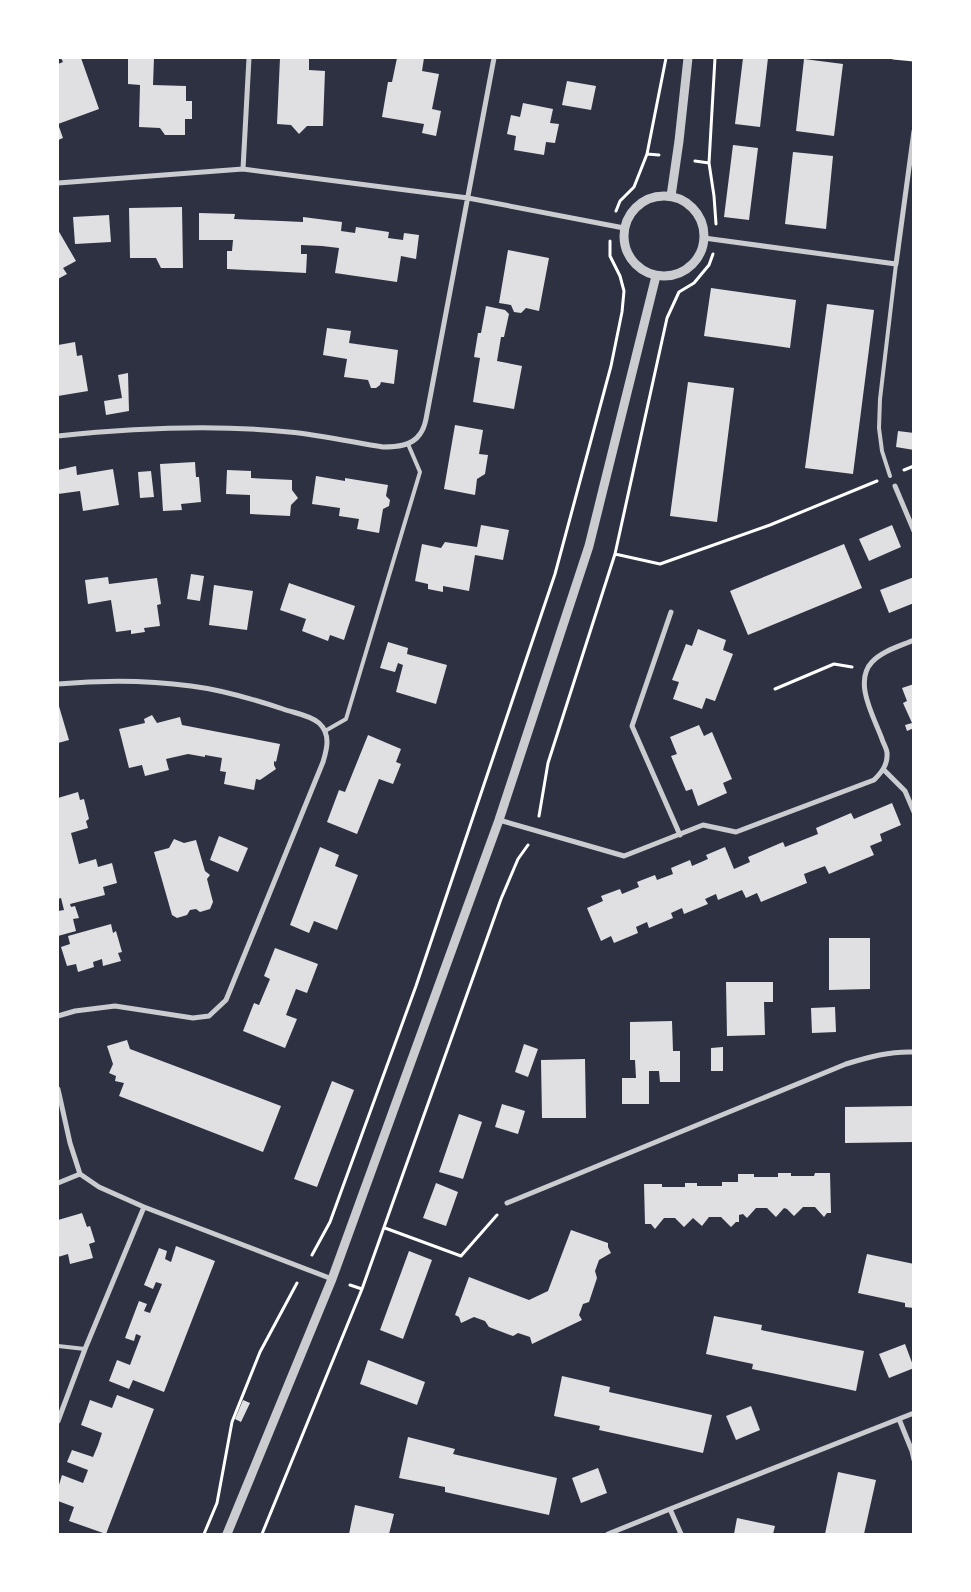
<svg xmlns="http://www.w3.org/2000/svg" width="971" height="1592" font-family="'IBM Plex Serif',serif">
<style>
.building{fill:#e0e0e3}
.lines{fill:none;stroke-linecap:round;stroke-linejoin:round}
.path{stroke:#fff;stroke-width:3}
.service{stroke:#caccd0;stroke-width:4}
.minor{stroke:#caccd0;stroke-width:5}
.tertiary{stroke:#caccd0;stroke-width:9}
</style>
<rect width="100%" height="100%" fill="#2d3142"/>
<path class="building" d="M61 58H81L99 109 58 124 63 138 58 140V64L63 62Z
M128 58H154L153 85 186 86V101H192V119H185V135H165L160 128 139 127 140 85 128 84Z
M280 58H309V70L325 71 323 126H307L299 134 291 125 277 124Z
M397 58H424L422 71 439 74 432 109 441 111 436 136 422 133 424 124 382 117 388 82H392Z
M743 58H768L760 127 735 124Z
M804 59 843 64 834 136 796 131Z
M567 81 596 86 591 110 562 105Z
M523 103 553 109 550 123 559 124 555 143 546 142 544 155 514 150 516 136 507 134 511 115 520 117Z
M733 145 758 148 749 220 724 217Z
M793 152 833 156 826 229 785 224Z
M182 207 183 268H161L156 258H130L129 208Z
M199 213 235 214 234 219 303 222V217L342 222 341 231 355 233 356 227 389 232 388 238 403 240 404 233 419 235 416 259 401 256 397 282 335 273 339 248 322 246 301 245V254H307L306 273 227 269V251H232L233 240H199Z
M109 215 111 242 75 244 73 217Z
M58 230 76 261 63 268 67 274 58 279Z
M508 250 549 258 539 311 526 308 521 313 514 312 511 305 499 303Z
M711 288 796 300 790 348 704 336Z
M827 304 874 310 853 474 805 468Z
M486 306 505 310 509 314 504 337H501L497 361 522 366 514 409 473 402 480 358 474 357 478 333H481Z
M327 328 351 331 349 343 398 350 394 384 381 382 380 385 376 388H371L368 380 344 377 347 359 323 355Z
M75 342 77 356 82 355 88 391 58 396V345Z
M128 373 129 411 106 415 104 401 122 398 118 375Z
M688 382 734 388 717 522 670 516Z
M455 425 483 430 479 454 488 455 485 474 477 479 475 495 444 489Z
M898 431 914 433V450L896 447Z
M195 462 196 477H199L201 502 181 504 182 510 163 511 160 464Z
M76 466 77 475 113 469 119 505 83 511 80 491 58 494V470Z
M227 470 251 471V478L292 480V490L298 498 291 505 290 516 250 514V495L226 494Z
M151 471 154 497 140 498 138 472Z
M316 476 345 481V478L388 485 386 496 390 500 389 506 383 509 379 533 357 529 359 519 339 516 340 508 312 504Z
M481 525 509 530 503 560 475 555 469 591 443 586V592L428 589V584L415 581 422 544 441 548 445 542 477 547Z
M892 525 901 547 869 561 859 539Z
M844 544 862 588 748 635 730 591Z
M191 574 204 576 200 601 187 599Z
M108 577 109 584 157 578 161 604 157 605 160 626 144 628 145 632 131 634V630L116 632 111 600 88 604 85 580Z
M914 577V603L889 613 880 590Z
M289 583 355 606 344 640 330 635 328 641 302 631 306 619 280 610Z
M214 585 253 591 247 630 209 625Z
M698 629 726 640 723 650 733 654 715 701 706 698 702 709 673 699 679 682 672 680 686 644 692 646Z
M388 642 408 648 407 654 447 665 436 704 396 692 403 665 398 663 395 672 380 668Z
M914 684V728L907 731 905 725 912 723 903 703 907 701 902 688Z
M58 703 69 740 58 743Z
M152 715 157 723 180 717 182 725 280 744 276 762 274 761V765L276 769 260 780 256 779 254 790 224 784 226 772 220 771 222 758 205 755V757L188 754 166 759 169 770 145 776 142 765 129 768 119 729 145 723 144 719Z
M699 725 704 736 712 732 732 779 723 783 727 793 698 806 692 789 686 791 671 756 677 754 670 737Z
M368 735 401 749 396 762 401 764 393 784 379 779 357 834 327 822 339 790 345 792Z
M78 792 80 800 84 799 89 819 86 821 88 828 71 833 79 864 96 859 98 867 112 863 117 883 103 887 105 895 70 904 71 907 75 906 79 918 73 919 76 931 58 936V911L64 910 61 898 58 899V798Z
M892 803 901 825 880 834 882 841 870 846 874 855 829 874 825 866 804 874 807 883 761 902 757 893 746 898 742 890 718 900 716 894 705 899 708 904 684 914 682 908 671 913 673 918 649 928 647 922 636 927 638 933 614 943 611 936 601 941 587 908 603 901 601 896 620 889 622 894 639 887 637 882 655 875 657 880 673 874 671 868 690 860 692 866 708 859 706 855 725 847 734 869 750 862 748 857 783 842 785 847 818 834 816 828 851 813 854 819Z
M219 836 248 848 238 872 210 860Z
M174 839 184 843 196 840 205 871 210 875 207 879 213 902 210 909 200 912 196 909 190 910 187 915 177 918 172 915 154 852 169 848Z
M320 847 339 855 335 866 358 875 337 930 314 921 309 933 290 925Z
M111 924 113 933 116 931 122 952 118 953 121 961 103 966 102 959 93 962 94 967 78 972 76 964 67 966 61 947 70 944 68 936Z
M829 938H870V989L829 990Z
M275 948 318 964 307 993 296 989 286 1015 297 1019 285 1048 243 1031 254 1003 259 1005 270 979 264 976Z
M726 982H773V1002H764L765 1035 727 1036Z
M835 1007 836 1032 812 1033 811 1008Z
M672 1021 673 1051H680V1082H660L659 1071H649V1104H622V1078H636L635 1060H630V1022Z
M127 1040 130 1049 281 1106 263 1152 119 1096 124 1083 115 1081 116 1076 109 1073 113 1064 107 1046Z
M524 1044 538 1049 528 1077 515 1072Z
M723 1047V1071H711V1048Z
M585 1059 586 1118H542L541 1060Z
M332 1081 354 1090 317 1187 294 1179Z
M502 1104 525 1111 518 1134 495 1127Z
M914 1106V1142L845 1143V1107Z
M459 1114 482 1122 463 1179 439 1172Z
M778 1173H791V1176H814L815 1173H830L831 1213H827L824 1217 815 1207H803L794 1216 787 1209 784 1208 776 1217 767 1208H756L747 1218 743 1214 739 1215V1222H736L731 1227 721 1217H709L702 1226 693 1218 684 1227 675 1218H664L655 1229 651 1224H645L644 1184H662V1187H685V1183H697V1186H722V1182H738V1174H754V1177H778Z
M436 1183 458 1192 446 1226 423 1218Z
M82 1213 87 1227 90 1226 95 1242 89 1244 93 1258 70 1264 68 1254 58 1257V1220Z
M571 1230 608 1243V1247L611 1253 599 1260 595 1271 597 1278 589 1302 583 1304 579 1315 582 1320 532 1344 530 1337 518 1333 513 1336 489 1327 485 1321 474 1317 461 1323 459 1317 455 1315 469 1277 529 1300 548 1291Z
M176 1246 215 1261 164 1392 133 1380 129 1389 109 1381 117 1360 130 1365 141 1336 136 1334 134 1341 125 1338 139 1301 147 1304 144 1311 150 1313 162 1284 156 1282 153 1289 144 1285 159 1248 167 1251 165 1259 171 1262Z
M409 1251 432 1260 403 1339 380 1330Z
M867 1254 914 1264V1308L905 1307V1303L858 1293Z
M714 1316 762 1325 761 1330 864 1351 856 1391 752 1369 753 1364 706 1354Z
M905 1344 914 1368 889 1378 879 1354Z
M368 1360 425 1382 417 1405 360 1384Z
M562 1376 610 1387 609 1392 712 1415 703 1453 599 1430 600 1426 554 1416Z
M117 1395 154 1409 106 1534 69 1521 74 1507 58 1501V1488L62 1475 83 1483 88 1470 67 1462 72 1450 93 1457 98 1445 102 1433 81 1425 90 1400 112 1408Z
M243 1400 250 1403 241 1422 235 1419Z
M751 1406 760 1430 736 1440 726 1416Z
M408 1437 455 1449 453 1454 557 1478 549 1515 445 1492V1487L399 1478Z
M598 1468 607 1493 581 1503 572 1478Z
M838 1472 876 1480 864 1534H825Z
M355 1505 394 1514 389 1534H349Z
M737 1518 775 1526 773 1534H734Z"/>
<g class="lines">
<path class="path" d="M715 58 709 163 714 196 716 224
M893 58 914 60
M647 154 659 155
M695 161 709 163
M616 211 620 201 634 187 647 154 666 58
M904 470 914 466
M615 554 660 564 770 525 877 481
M775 689 834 664 852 667
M539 816 548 763 615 554 667 318 679 292 694 283 709 265 713 254
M385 1228 461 1256 497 1215
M312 1255 330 1222 416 986 555 574 611 366 622 312 624 291 620 276 610 256V241
M350 1285 362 1289
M204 1534 217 1503 232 1422 260 1352 297 1283
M262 1534 362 1289 501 899 518 859 528 845"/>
<path class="service" d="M890 476 882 451 879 428 880 399 896 264
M325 731 346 719 420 472 408 444
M58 1346 85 1349"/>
<path class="minor" d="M243 169 249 58
M58 183 243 169 468 198 624 228
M704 238 896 264 914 131
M58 436C135 428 212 424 289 432 320 435 352 442 383 447 396 447 412 446 420 434 423 430 425 424 426 419L494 58
M895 486 914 531
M671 612 632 726 680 835
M58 684C102 680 147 680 191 686 223 690 253 699 283 709 294 713 310 715 319 723 331 734 327 749 323 762L226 1000 209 1016 193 1018 115 1006 75 1011 58 1016
M884 770 905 791 914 812
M499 820 624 856 703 825 736 832 874 780C881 773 888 765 887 753 887 749 883 743 882 739 874 717 853 682 872 662 882 651 900 646 914 640
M58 1089 70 1143 80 1174 99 1187 144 1207 332 1279
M58 1183 80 1174
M507 1203 846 1064C869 1057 890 1051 914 1052
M899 1419 912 1451 914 1460
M58 1421 85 1349 144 1207
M670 1509 681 1534
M608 1534 670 1509 914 1413"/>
<path class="tertiary" d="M624 236a40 40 0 1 1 80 0a40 40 0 1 1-80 0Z
M671 196 679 141 688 58
M227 1534 332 1279 499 820 589 546 656 276"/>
</g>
<rect width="971" height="1592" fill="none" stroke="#ffffff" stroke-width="118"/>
</svg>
